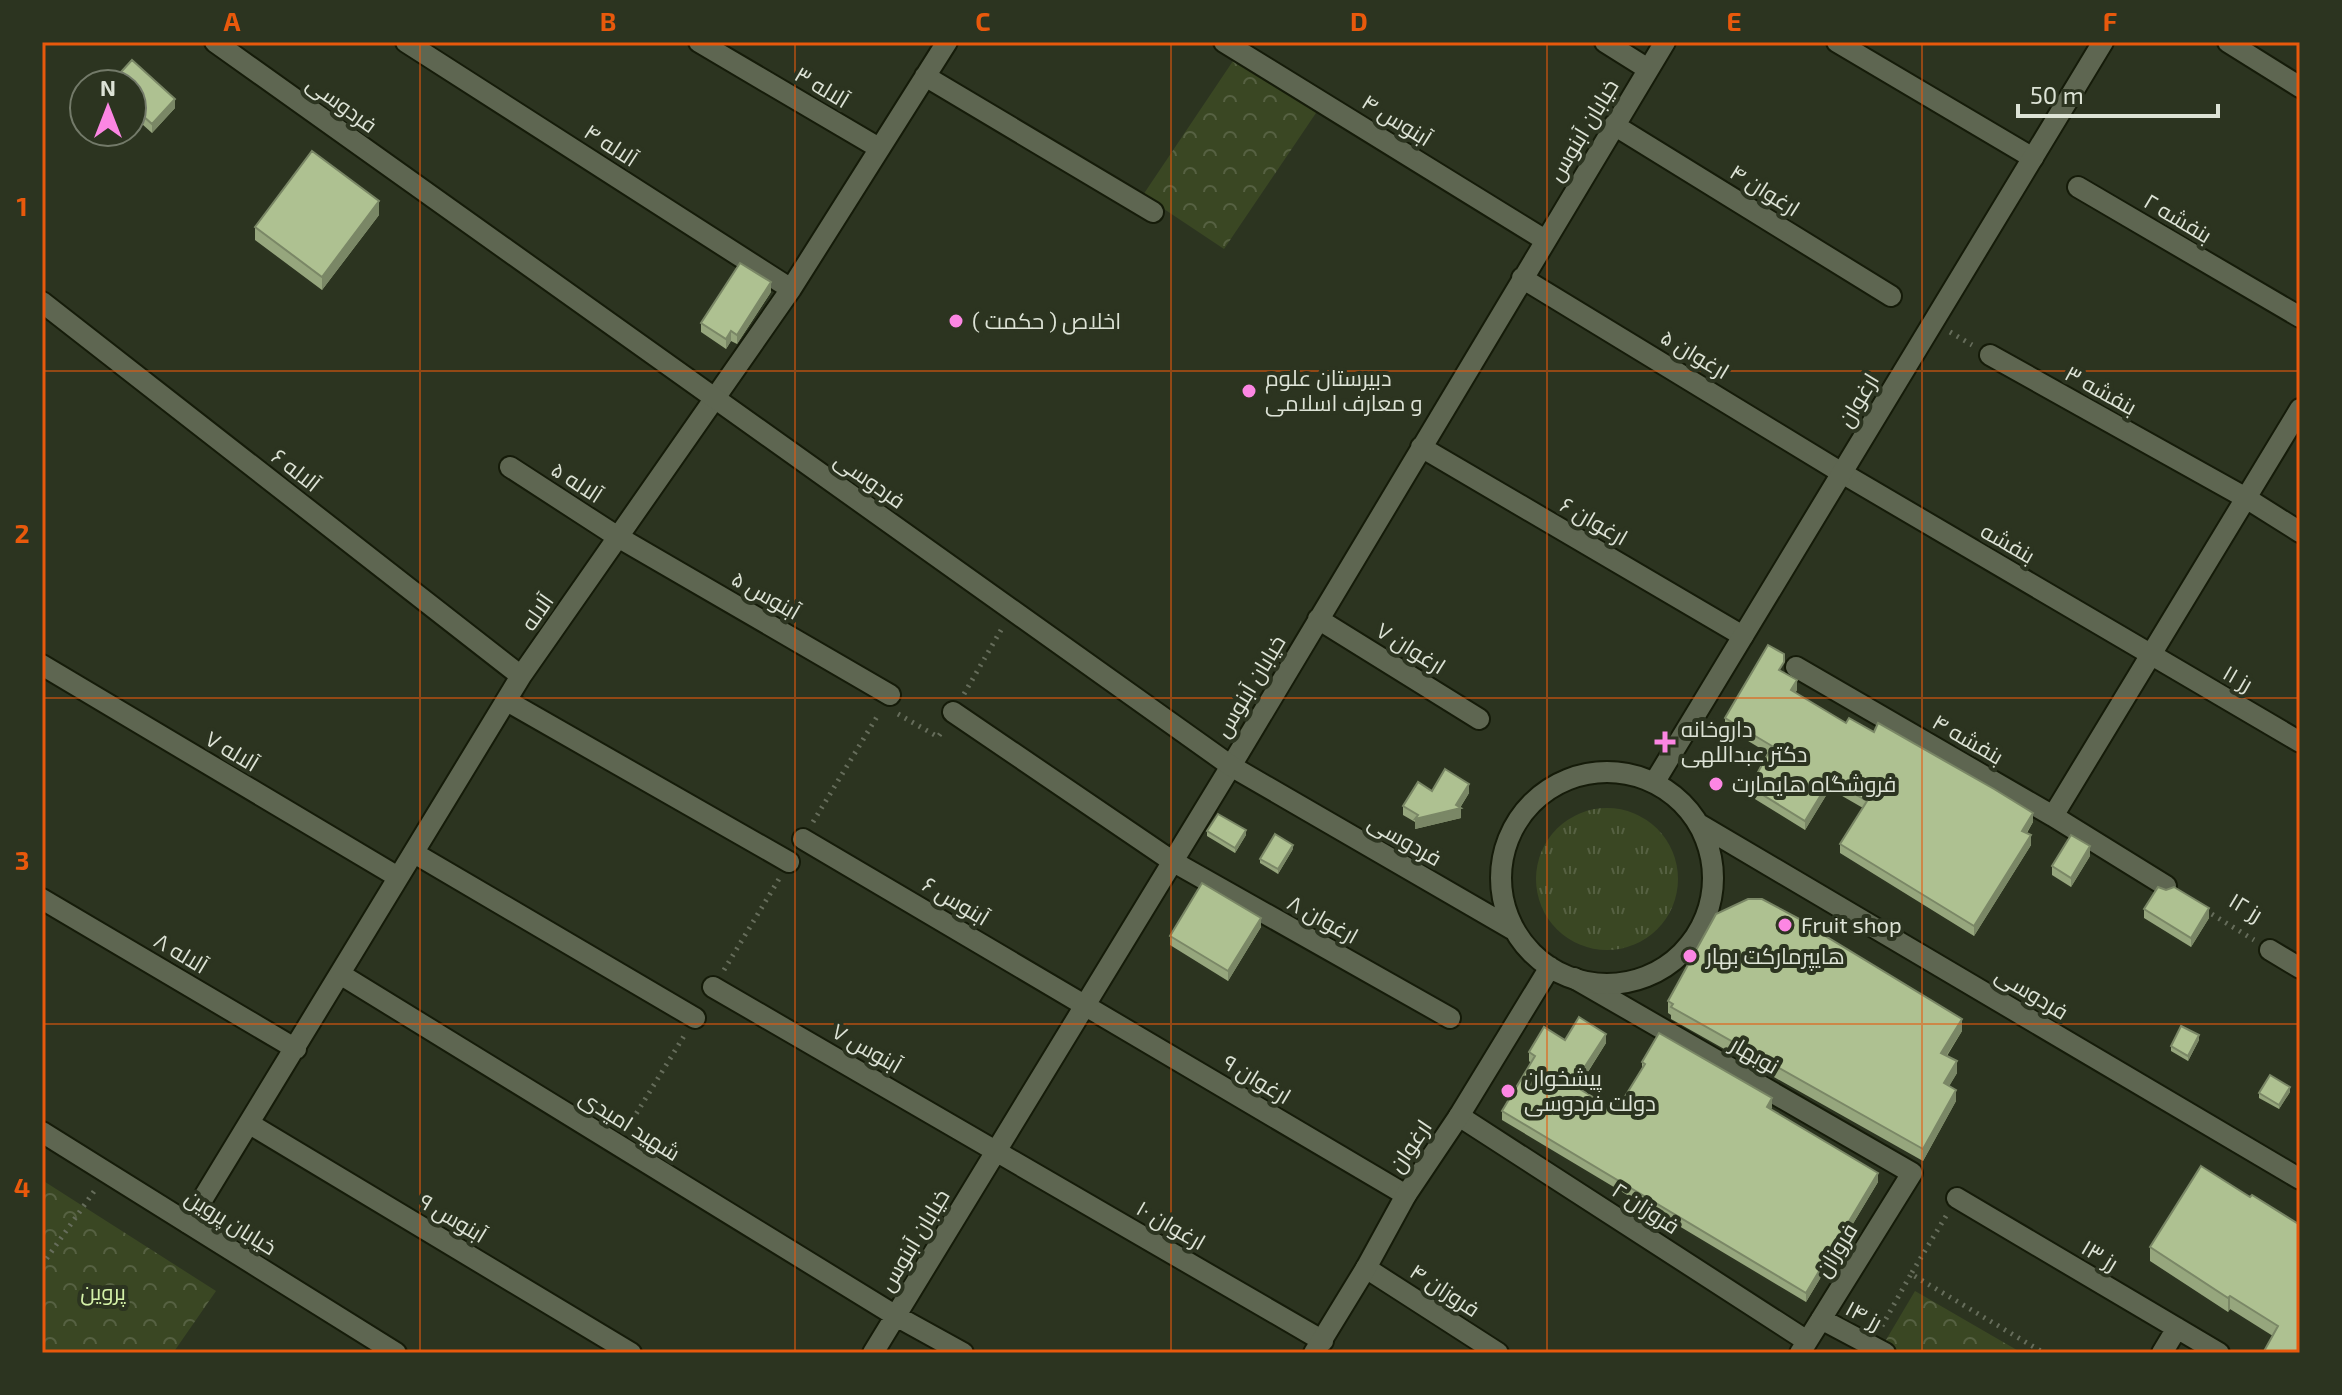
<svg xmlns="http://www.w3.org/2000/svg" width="2342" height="1395" font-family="'Exo 2',Cairo,sans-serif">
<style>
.grass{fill:url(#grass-tufts)}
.forest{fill:url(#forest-crowns)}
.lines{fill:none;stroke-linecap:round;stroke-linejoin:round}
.street-casing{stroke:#151b09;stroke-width:24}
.secondary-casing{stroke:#151b09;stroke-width:24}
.path{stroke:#666d5b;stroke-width:5;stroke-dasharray:2 6;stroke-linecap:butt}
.street{stroke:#5e6651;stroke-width:20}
.secondary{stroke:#5e6651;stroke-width:20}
.wall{fill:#96a67d}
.shaded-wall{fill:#7a8766}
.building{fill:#aec191;stroke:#7a8766;stroke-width:2}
.grid{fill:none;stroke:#e8590c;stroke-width:2;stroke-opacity:0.55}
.poi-dot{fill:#fc86e3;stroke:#2c3420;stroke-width:3}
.labels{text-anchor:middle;stroke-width:8;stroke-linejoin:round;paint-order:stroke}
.street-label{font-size:22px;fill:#dde3d6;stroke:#2c3420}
.poi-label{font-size:22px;fill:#dde3d6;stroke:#2c3420;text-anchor:start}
.park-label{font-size:22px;fill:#d4f1a8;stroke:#2c3420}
.neatline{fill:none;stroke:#e8590c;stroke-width:3}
.grid-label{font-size:26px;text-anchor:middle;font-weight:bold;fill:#e8590c}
</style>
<defs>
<pattern id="grass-tufts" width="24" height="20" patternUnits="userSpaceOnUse" patternTransform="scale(2)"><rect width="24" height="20" fill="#3a4723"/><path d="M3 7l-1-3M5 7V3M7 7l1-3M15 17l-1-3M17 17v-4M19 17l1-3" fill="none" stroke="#566142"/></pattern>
<pattern id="forest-crowns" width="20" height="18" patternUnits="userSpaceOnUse" patternTransform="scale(2)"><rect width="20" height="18" fill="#3a4723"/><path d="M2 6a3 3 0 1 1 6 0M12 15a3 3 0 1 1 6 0" fill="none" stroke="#566142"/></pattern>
</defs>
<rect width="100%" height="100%" fill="#2c3420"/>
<path class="grass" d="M1536 879a71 71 0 1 1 142 0a71 71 0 1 1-142 0Z"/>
<path class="forest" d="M1237 55 1318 110 1224 249 1143 195Z
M42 1180 216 1291 173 1353H42Z
M1915 1291 2022 1353H1897L1883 1345Z"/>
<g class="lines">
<defs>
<path id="street" d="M406 42 791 289
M699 42 879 148
M1224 42 1545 240
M1605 42 1648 69
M1837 42 2033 158
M2228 42 2300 87
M925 76 1153 212
M1614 125 1891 296
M2078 187 2300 317
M1522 278 1842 473 2300 742
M42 302 521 676
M1990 355 2246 498 2300 532
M1421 447 1743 636
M510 467 618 537 890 695
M1318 619 1479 719
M42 665 398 877
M1796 667 2053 816 2166 886
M507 701 789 862
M953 712 1172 861 1450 1018
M2053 816 2300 409
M803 839 1406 1195
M414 853 695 1018
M42 899 296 1049
M2270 950 2300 968
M340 974 896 1316 963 1353
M1574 978 1912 1173 1800 1353
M713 987 1323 1341
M1459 1116 1807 1341
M250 1124 631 1353
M1957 1198 2219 1353
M188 1223 521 676 791 289 947 42
M1366 1268 1498 1353
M1821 1319 1885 1353
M873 1353 1231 766 1665 42
M2162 1353 2177 1328"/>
<path id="secondary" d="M215 42 1231 766 1514 930
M1501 878a106 106 0 1 1 212 0a106 106 0 1 1-212 0Z
M1654 783 2103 42
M1699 824 2300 1179
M42 1132 396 1353
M1314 1353 1366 1268 1406 1195 1459 1116 1550 967"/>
</defs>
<use href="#street" class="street-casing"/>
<use href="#secondary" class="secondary-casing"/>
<path class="path" d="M1950 332 1972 345
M964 694 1001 630
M898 714 938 737 943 730
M813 822 878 715
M2205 910 2254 940
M724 970 779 879
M628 1127 684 1036
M1946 1216 1911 1274 2044 1353
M42 1265 95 1190
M1882 1326 1911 1274"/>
<use href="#street" class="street"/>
<use href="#secondary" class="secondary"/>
</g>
<path class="wall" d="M132 84 175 108 152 133 132 115Z
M379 215 322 290 255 240V227Z
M771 292 737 344 731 341 726 349 701 332V323Z
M1784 672V673L1797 690 1795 693 1846 723 2033 822 2027 833 2031 845 1974 936 1840 853V844L1863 808 1830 789 1805 830 1750 796V787L1768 753 1725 727V718Z
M1432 791 1469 793 1460 808 1461 818 1415 829V822L1403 815V806Z
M1207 831 1246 835 1235 853 1207 836Z
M1293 849 1278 874 1260 863V859Z
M2090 856 2071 887 2052 875V866Z
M2144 909 2209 918 2191 947 2144 918Z
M1261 927 1228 981 1170 945V936Z
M1820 933 1962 1031 1947 1056 1957 1073 1949 1086 1956 1101 1923 1161 1671 1019V1015L1668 1013V1001Z
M1565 1040 1606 1043 1578 1088 1616 1111 1642 1068V1062L1772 1107 1771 1110 1878 1182 1806 1302 1502 1120V1111L1531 1063 1529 1061V1052Z
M2199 1040 2188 1061 2171 1051V1046Z
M2290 1092 2279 1109 2259 1098V1093Z
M2201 1166 2300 1353 2230 1309 2228 1312 2150 1261V1247Z"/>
<path class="shaded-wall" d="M175 99V108L152 133V124Z
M379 201V215L322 290V277Z
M771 282V292L737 344V335Z
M731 331V341L726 349V339Z
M1797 680V690L1791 700V690Z
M1830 780V789L1805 830V821Z
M1469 784V793L1459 809 1461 808V818L1415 829V819Z
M2033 813V822L2022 840V831Z
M1246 830V835L1235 853V848Z
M2031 835V845L1974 936V926Z
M1293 845V849L1278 874V869Z
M2090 846V856L2071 887V878Z
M2209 908V918L2191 947V938Z
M1261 918V927L1228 981V971Z
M1962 1019V1031L1941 1064V1053Z
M1606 1034V1043L1573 1095V1085Z
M2199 1035V1040L2188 1061V1056Z
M1957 1061V1073L1944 1095V1083Z
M2290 1087V1092L2279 1109V1105Z
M1956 1090V1101L1923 1161V1149Z
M1772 1098V1107L1767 1117V1107Z
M1878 1173V1182L1806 1302V1293Z
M2230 1296V1309L2228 1312V1298Z"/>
<path class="building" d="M132 60 175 99 152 124 132 106V84H110Z
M312 151 379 201 322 277 255 227Z
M740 263 771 282 737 335 731 331 726 339 701 323Z
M1768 645 1784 654V662L1779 670 1797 680 1791 690 1846 723 1849 718 1874 732 1878 723 1994 789 2033 813 2022 831 2031 835 1974 926 1840 844 1867 801 1830 780 1805 821 1750 787 1772 746 1725 718Z
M1445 769 1469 784 1456 805 1461 808 1415 819 1418 815 1403 806 1418 782 1432 791Z
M1218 814 1246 830 1235 848 1207 831Z
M1275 834 1293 845 1278 869 1260 859Z
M2071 835 2090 846 2071 878 2052 866Z
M1202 883 1261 918 1228 971 1170 936Z
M2158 887 2166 890 2174 887 2209 908 2191 938 2144 909Z
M1748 899H1762L1820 930 1819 932 1962 1019 1941 1053 1957 1061 1944 1083 1956 1090 1923 1149 1671 1007 1673 1004 1668 1001 1716 914Z
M1579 1017 1606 1034 1573 1085 1616 1111 1645 1064 1642 1062 1659 1033 1772 1098 1767 1107 1878 1173 1806 1293 1502 1111 1535 1056 1529 1052 1544 1027 1565 1040Z
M2181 1026 2199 1035 2188 1056 2171 1046Z
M2270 1075 2290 1087 2279 1105 2259 1093Z
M2201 1166 2250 1197 2252 1195 2300 1225V1353H2263L2278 1326 2230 1296 2228 1298 2150 1247Z"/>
<path class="grid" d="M420 42V1353M795 42V1353M1171 42V1353M1547 42V1353M1922 42V1353M42 371H2300M42 698H2300M42 1024H2300"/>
<g class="poi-dot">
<circle cx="956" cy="321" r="8"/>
<circle cx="1249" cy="391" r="8"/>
<path d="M1661 730h8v8h8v8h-8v8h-8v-8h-8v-8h8z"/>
<circle cx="1716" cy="784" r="8"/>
<circle cx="1785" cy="925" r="8"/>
<circle cx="1690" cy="956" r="8"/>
<circle cx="1508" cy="1091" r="8"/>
</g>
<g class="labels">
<g class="street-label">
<text transform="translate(822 87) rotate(31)" y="8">آلاله ۳</text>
<text transform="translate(342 104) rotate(36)" y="8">فردوسی</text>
<text transform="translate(1397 120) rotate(32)" y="8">آبنوس ۴</text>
<text transform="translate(1583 130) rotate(-59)" y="8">خیابان آبنوس</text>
<text transform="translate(611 145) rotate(33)" y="8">آلاله ۴</text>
<text transform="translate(1765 190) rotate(32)" y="8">ارغوان ۴</text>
<text transform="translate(2178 218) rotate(31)" y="8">بنفشه ۲</text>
<text transform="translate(1695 354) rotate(31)" y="8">ارغوان ۵</text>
<text transform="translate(2101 390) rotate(29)" y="8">بنفشه ۳</text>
<text transform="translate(1858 400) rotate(-59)" y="8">ارغوان</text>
<text transform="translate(296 470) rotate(38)" y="8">آلاله ۶</text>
<text transform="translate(870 480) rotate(35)" y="8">فردوسی</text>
<text transform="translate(577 482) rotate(33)" y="8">آلاله ۵</text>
<text transform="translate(1594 521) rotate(30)" y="8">ارغوان ۶</text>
<text transform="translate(2008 543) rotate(30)" y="8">بنفشه</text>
<text transform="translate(766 595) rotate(30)" y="8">آبنوس ۵</text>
<text transform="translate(537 612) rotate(-55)" y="8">آلاله</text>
<text transform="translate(1411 648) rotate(32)" y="8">ارغوان ۷</text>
<text transform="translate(2238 678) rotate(30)" y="8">رز ۱۱</text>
<text transform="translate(1250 686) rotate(-59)" y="8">خیابان آبنوس</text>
<text transform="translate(1968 739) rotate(30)" y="8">بنفشه ۴</text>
<text transform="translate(232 751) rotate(31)" y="8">آلاله ۷</text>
<text transform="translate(1405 840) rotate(30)" y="8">فردوسی</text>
<text transform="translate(956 901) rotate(31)" y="8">آبنوس ۶</text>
<text transform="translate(2246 907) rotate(31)" y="8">رز ۱۲</text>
<text transform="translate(1323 919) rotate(29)" y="8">ارغوان ۸</text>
<text transform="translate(181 953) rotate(31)" y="8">آلاله ۸</text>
<text transform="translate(2032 993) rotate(31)" y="8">فردوسی</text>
<text transform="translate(867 1048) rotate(30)" y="8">آبنوس ۷</text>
<text transform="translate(1755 1055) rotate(30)" y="8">نوبهار</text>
<text transform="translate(1257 1079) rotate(31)" y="8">ارغوان ۹</text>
<text transform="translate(630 1125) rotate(32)" y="8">شهید امیدی</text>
<text transform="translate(1410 1146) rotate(-56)" y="8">ارغوان</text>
<text transform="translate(1646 1208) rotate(33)" y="8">فروزان ۲</text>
<text transform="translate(453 1218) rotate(31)" y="8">آبنوس ۹</text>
<text transform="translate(231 1222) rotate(32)" y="8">خیابان پروین</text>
<text transform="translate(1171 1225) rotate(30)" y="8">ارغوان ۱۰</text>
<text transform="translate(914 1240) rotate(-59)" y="8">خیابان آبنوس</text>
<text transform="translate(1836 1250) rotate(-58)" y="8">فروزان</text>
<text transform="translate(2100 1255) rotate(31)" y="8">رز ۱۳</text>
<text transform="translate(1445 1290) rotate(33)" y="8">فروزان ۴</text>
<text transform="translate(1864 1315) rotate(28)" y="8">رز ۱۴</text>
</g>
<g class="poi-label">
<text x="972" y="329">اخلاص ( حکمت )</text>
<text x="1265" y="386">دبیرستان علوم<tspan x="1265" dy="25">و معارف اسلامی</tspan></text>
<text x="1681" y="737">داروخانه<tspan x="1681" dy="25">دکتر عبداللهی</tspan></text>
<text x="1732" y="792">فروشگاه هایمارت</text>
<text x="1801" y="933">Fruit shop</text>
<text x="1706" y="964">هایپرمارکت بهار</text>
<text x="1524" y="1086">پیشخوان<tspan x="1524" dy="25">دولت فردوسی</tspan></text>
</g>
<g class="park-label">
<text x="103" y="1300">پروین</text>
</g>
</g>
<rect width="2342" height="1395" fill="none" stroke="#2c3420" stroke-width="88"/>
<g transform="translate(108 108)"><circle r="38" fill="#2c3420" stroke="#737a69" stroke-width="2"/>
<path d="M0-6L14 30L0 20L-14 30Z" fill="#fc86e3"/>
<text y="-12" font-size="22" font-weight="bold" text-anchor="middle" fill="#dde3d6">N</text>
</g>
<path d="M2018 104v12h200v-12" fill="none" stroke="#dde3d6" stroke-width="4"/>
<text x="2030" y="104" font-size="24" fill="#dde3d6" stroke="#2c3420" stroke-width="6" paint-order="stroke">50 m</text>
<rect x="44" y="44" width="2254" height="1307" class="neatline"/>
<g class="grid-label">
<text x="232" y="31">A</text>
<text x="608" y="31">B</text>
<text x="983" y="31">C</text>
<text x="1359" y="31">D</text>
<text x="1734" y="31">E</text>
<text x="2110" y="31">F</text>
<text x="22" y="216">1</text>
<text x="22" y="543">2</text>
<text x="22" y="870">3</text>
<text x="22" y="1197">4</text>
</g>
</svg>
